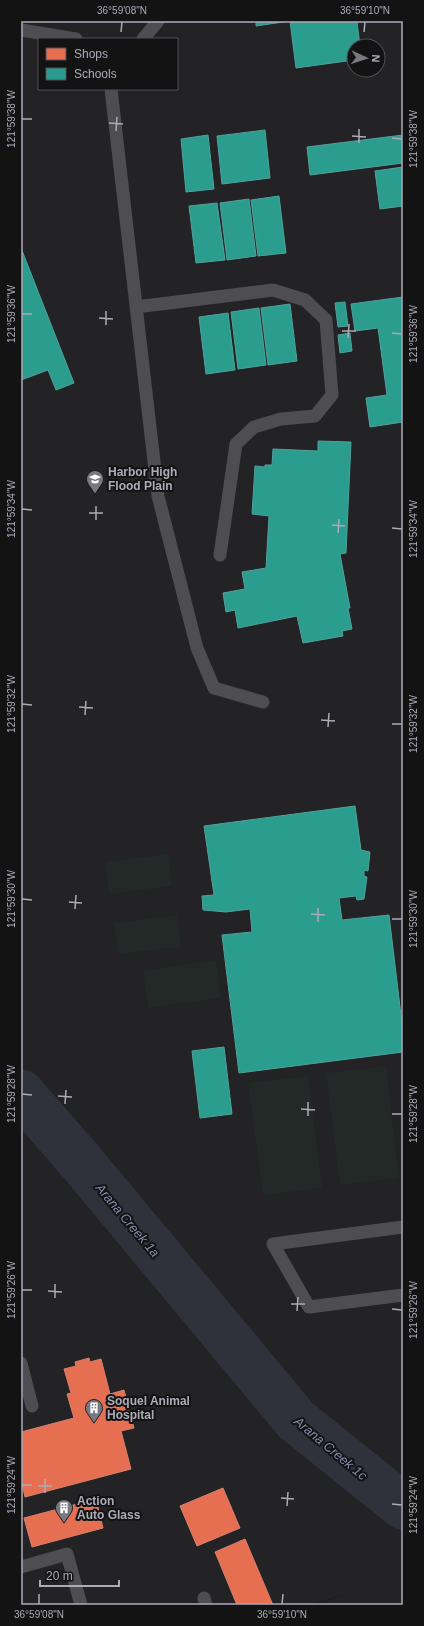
<svg xmlns="http://www.w3.org/2000/svg" width="424" height="1626" font-family="Helvetica,sans-serif">
<style>
.built{fill:#232224;fill-rule:evenodd}
.green{fill:#222926}
.shops{fill:#e76f51;stroke:#d58170}
.schools{fill:#2a9d8f;stroke:#51a19b}
.lines{fill:none;stroke-linecap:round;stroke-linejoin:round}
.river{stroke:#2f313b;stroke-width:47}
.lane{stroke:#4e4d51;stroke-width:13}
.ticks{fill:none;stroke:#acabb8;stroke-width:1.5}
.labels{text-anchor:middle;stroke-width:4;stroke-linejoin:round;paint-order:stroke}
.poi-label{font-size:12px;font-weight:bold;fill:#acabb8;stroke:#131314;text-anchor:start}
.water-label{font-size:13px;font-style:italic;fill:#858ab0;stroke:#131314}
.neatline{fill:none;stroke:#acabb8;stroke-width:1.5}
.ticks-label{font-size:10px;text-anchor:middle;fill:#acabb8}
</style>
<rect width="100%" height="100%" fill="#181819"/>
<path class="built" d="M21 21H403V1605H311L355 1592 309 1605H21ZM39 39H177V89H39ZM354 46H378V70H354Z"/>
<path class="green" d="M168 854 172 886 109 894 105 862Z
M177 915 181 947 118 954 114 923Z
M216 960 221 998 148 1008 143 971Z
M386 1066 399 1178 340 1185 326 1073Z
M308 1076 322 1188 263 1195 248 1083Z"/>
<path class="shops" d="M89 1358 90 1362 101 1359 110 1394 124 1390 134 1428 121 1431 131 1469 25 1497 23 1488H21V1432L74 1418 67 1394 71 1393 64 1369 76 1366 75 1362Z
M223 1488 240 1528 197 1546 180 1506Z
M96 1499 103 1528 32 1547 24 1518Z
M245 1539 273 1605H237L215 1552Z"/>
<path class="schools" d="M256 21H368L357 22 360 46H354V60L296 68 290 21 256 26Z
M265 130 270 178 222 184 217 136Z
M208 135 214 189 186 192 181 139Z
M403 135V163L310 175 307 147Z
M403 167V206L380 209 375 171Z
M279 196 286 253 258 256 251 200Z
M249 199 256 256 227 260 220 203Z
M217 203 225 260 196 263 189 206Z
M21 248 74 383 56 390 48 370 21 380Z
M403 297V422L370 427 366 398 387 395 378 328 355 331 351 304Z
M345 302 348 326 338 327 335 303Z
M290 304 297 361 268 365 261 308Z
M259 308 266 365 238 369 231 312Z
M228 313 235 370 206 374 199 317Z
M350 333 352 351 340 353 338 335Z
M318 441 351 442 346 553 340 554 350 608H348L352 629 342 631 343 636 303 643 297 616 238 628 235 610 226 612 223 593 245 589 242 572 266 568 269 516 252 514 255 466 265 467V465H272L273 449 318 451Z
M355 806 361 850 370 852 368 871 364 870V876L367 877 364 899 357 900 356 896 339 898 342 920 389 915 403 1032V1052L239 1073 222 935 252 932 250 909 226 912 203 910 202 896 214 895 204 826Z
M224 1047 232 1114 200 1118 192 1051Z"/>
<g class="lines">
<path class="river" d="M21 1093 82 1163 296 1420 403 1506"/>
<path class="lane" d="M21 30 76 39
M143 39 158 21
M111 89 158 496 197 648 214 688 263 702
M136 307 273 290 305 300 326 320 332 395 315 416 281 419 254 427 236 444 220 555
M403 1227 273 1244 309 1307 403 1295
M21 1363 32 1406
M21 1567 67 1554 81 1605
M204 1598 206 1605"/>
</g>
<path class="ticks" d="M121 32 122 22M364 32 365 22M22 119H32M109 123 123 124M116 131 117 117M352 136 366 137M392 138 402 139M359 143V129M22 314H32M99 318 113 319M106 325V311M342 331H356M392 333 402 334M348 338 349 324M22 509 32 510M89 513H103M96 520V506M332 525 345 526M392 528 402 529M338 533 339 519M22 704 32 705M79 707 93 708M85 715 86 701M321 720 335 721M392 724H402M328 727 329 713M22 899 32 900M69 902 82 903M75 909 76 895M311 914 325 915M392 919H402M318 922V908M22 1094 32 1095M58 1096 72 1097M65 1104 66 1090M301 1109 315 1110M392 1114H402M308 1116V1102M22 1290H32M48 1291 62 1292M55 1298V1284M291 1304H305M392 1309 402 1310M297 1311 298 1297M22 1485H32M38 1486H52M45 1493V1479M281 1498 294 1499M392 1504 402 1505M287 1506 288 1492M39 1604V1594M282 1604 283 1594"/>
<defs>
<symbol id="school-pin" viewBox="-11 -11 22 30"><path d="M0 17L-7.5 6A9.5 9.5 0 1 1 7.5 6Z" fill="#787880" stroke="#131314"/><path d="M0-5L7-2L0 1L-7-2ZM-4 1L0 2.5L4 1V4Q0 6-4 4Z" fill="#fff"/></symbol>
<symbol id="building-pin" viewBox="-11 -11 22 30"><path d="M0 17L-7.5 6A9.5 9.5 0 1 1 7.5 6Z" fill="#787880" stroke="#131314"/><path d="M-4-6H4V6H1V3H-1V6H-4ZM-2.5-4.3h1.7v1.8h-1.7ZM.8-4.3h1.7v1.8H.8ZM-2.5-1h1.7V.8h-1.7ZM.8-1h1.7V.8H.8Z" fill="#fff"/></symbol>
</defs>
<g fill-rule="evenodd">
<use href="#school-pin" x="85" y="469" width="20" height="27"/>
<use href="#building-pin" x="84" y="1398" width="20" height="27"/>
<use href="#building-pin" x="54" y="1498" width="20" height="27"/>
</g>
<g class="labels">
<g class="poi-label">
<text x="108" y="476">Harbor High<tspan x="108" dy="14">Flood Plain</tspan></text>
<text x="107" y="1405">Soquel Animal<tspan x="107" dy="14">Hospital</tspan></text>
<text x="77" y="1505">Action<tspan x="77" dy="14">Auto Glass</tspan></text>
</g>
<g class="water-label">
<text transform="translate(128 1220) rotate(50)" y="5">Arana Creek 1a</text>
<text transform="translate(331 1448) rotate(40)" y="5">Arana Creek 1c</text>
</g>
</g>
<rect width="424" height="1626" fill="none" stroke="#131314" stroke-width="44"/>
<rect x="38" y="38" width="140" height="52" fill="#131314" stroke="#505056"/>
<rect x="46" y="48" width="20" height="12" fill="#e76f51" stroke="#505056"/>
<text x="74" y="58" font-size="12" fill="#acabb8">Shops</text>
<rect x="46" y="68" width="20" height="12" fill="#2a9d8f" stroke="#505056"/>
<text x="74" y="78" font-size="12" fill="#acabb8">Schools</text>
<g transform="translate(366 58) rotate(93)"><circle r="19" fill="#131314" stroke="#505056"/>
<path d="M0-3L7 15L0 10L-7 15Z" fill="#787880"/>
<text y="-6" font-size="11" font-weight="bold" text-anchor="middle" fill="#acabb8">N</text>
</g>
<path d="M40 1580v6h79v-6" fill="none" stroke="#acabb8" stroke-width="2"/>
<text x="46" y="1580" font-size="12" fill="#acabb8" stroke="#131314" stroke-width="3" paint-order="stroke">20 m</text>
<rect x="22" y="22" width="380" height="1582" class="neatline"/>
<g class="ticks-label">
<text x="122" y="14">36°59'08"N</text>
<text x="365" y="14">36°59'10"N</text>
<text transform="translate(11 119) rotate(-90)" y="4">121°59'38"W</text>
<text transform="translate(413 139) rotate(-90)" y="4">121°59'38"W</text>
<text transform="translate(11 314) rotate(-90)" y="4">121°59'36"W</text>
<text transform="translate(413 334) rotate(-90)" y="4">121°59'36"W</text>
<text transform="translate(11 509) rotate(-90)" y="4">121°59'34"W</text>
<text transform="translate(413 529) rotate(-90)" y="4">121°59'34"W</text>
<text transform="translate(11 704) rotate(-90)" y="4">121°59'32"W</text>
<text transform="translate(413 724) rotate(-90)" y="4">121°59'32"W</text>
<text transform="translate(11 899) rotate(-90)" y="4">121°59'30"W</text>
<text transform="translate(413 919) rotate(-90)" y="4">121°59'30"W</text>
<text transform="translate(11 1094) rotate(-90)" y="4">121°59'28"W</text>
<text transform="translate(413 1114) rotate(-90)" y="4">121°59'28"W</text>
<text transform="translate(11 1290) rotate(-90)" y="4">121°59'26"W</text>
<text transform="translate(413 1310) rotate(-90)" y="4">121°59'26"W</text>
<text transform="translate(11 1485) rotate(-90)" y="4">121°59'24"W</text>
<text transform="translate(413 1505) rotate(-90)" y="4">121°59'24"W</text>
<text x="39" y="1618">36°59'08"N</text>
<text x="282" y="1618">36°59'10"N</text>
</g>
</svg>
